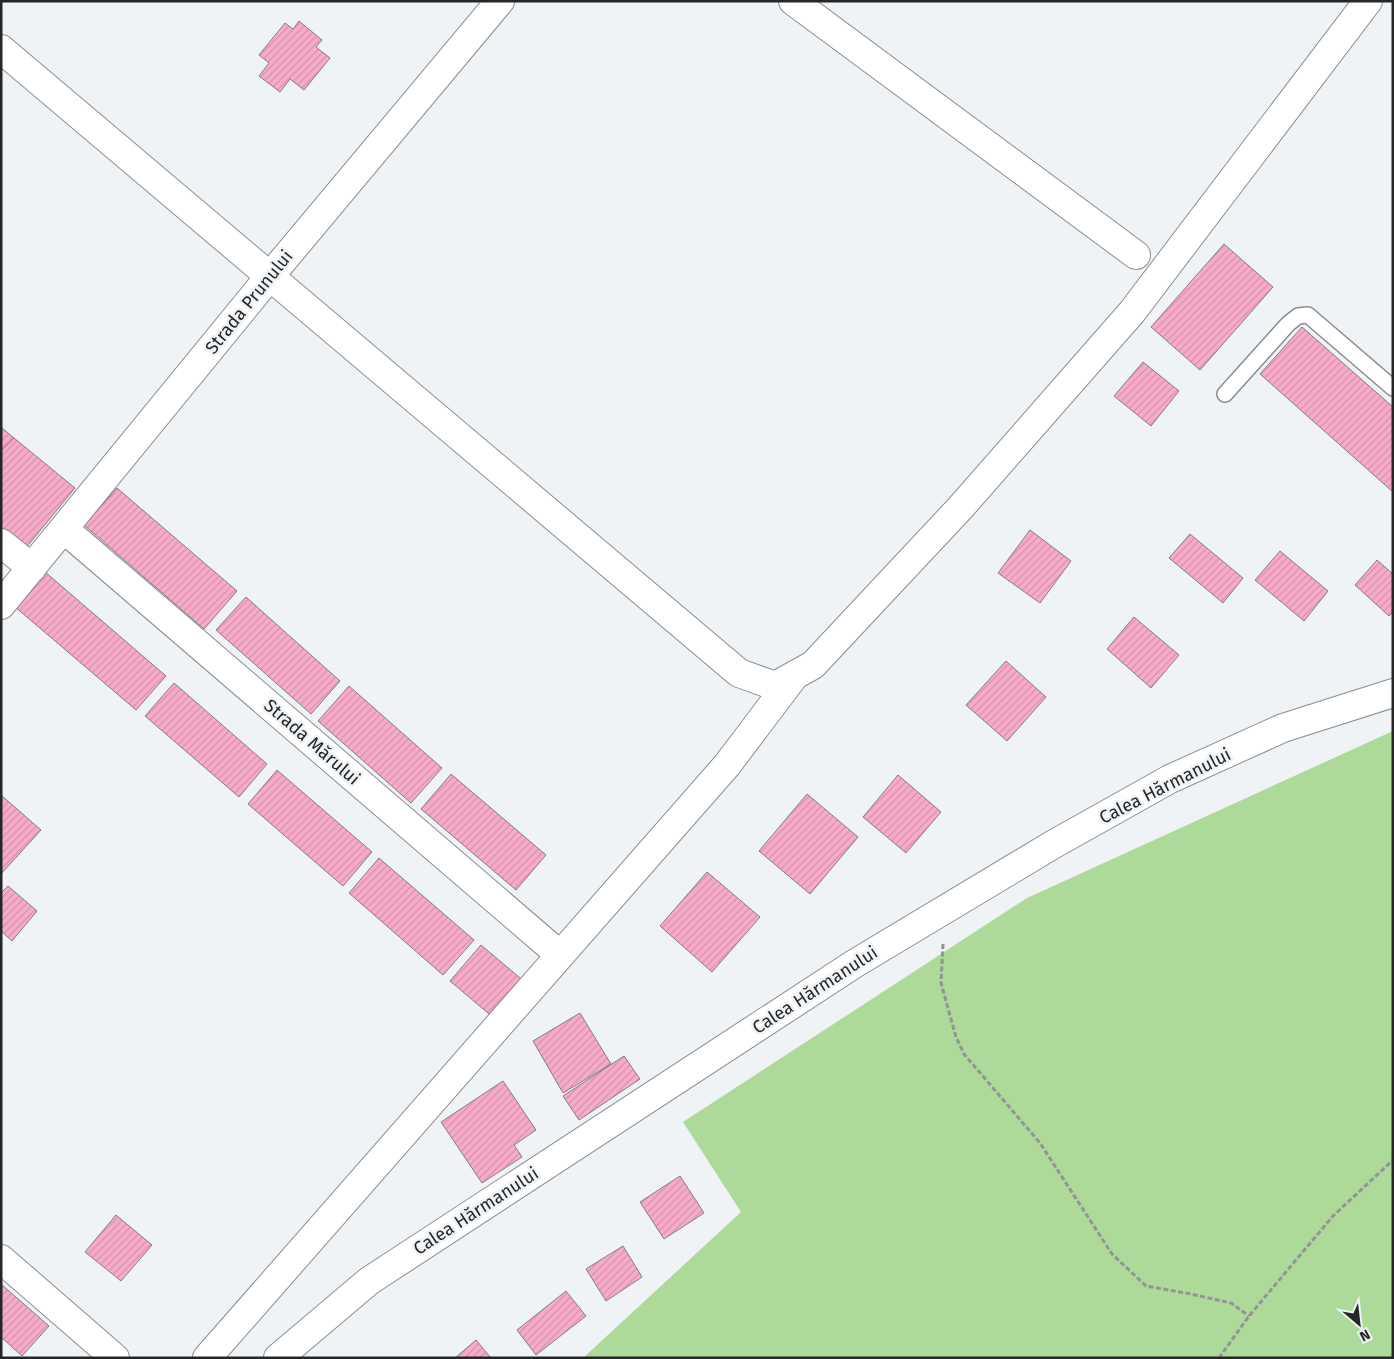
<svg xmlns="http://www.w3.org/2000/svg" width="1394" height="1359" font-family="'Fira Sans',sans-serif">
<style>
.grass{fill:#adda99}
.building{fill:url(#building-hatch);stroke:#827e80}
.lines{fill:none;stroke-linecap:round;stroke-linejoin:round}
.service-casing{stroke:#8b8d90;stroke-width:18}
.minor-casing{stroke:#8b8d90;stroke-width:30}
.secondary-casing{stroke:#8b8d90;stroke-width:30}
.path{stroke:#929496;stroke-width:3;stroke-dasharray:5 2.5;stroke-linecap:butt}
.service{stroke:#fff;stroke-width:15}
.minor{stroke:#fff;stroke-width:28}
.secondary{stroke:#fff;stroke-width:28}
.labels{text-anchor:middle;stroke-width:5;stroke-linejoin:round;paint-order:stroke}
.street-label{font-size:18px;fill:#252627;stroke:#f0f3f6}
</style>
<defs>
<pattern id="building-hatch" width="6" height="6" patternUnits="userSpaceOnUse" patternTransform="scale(1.25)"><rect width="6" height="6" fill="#f8aaca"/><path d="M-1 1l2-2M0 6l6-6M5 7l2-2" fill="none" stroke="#d492ae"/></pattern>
</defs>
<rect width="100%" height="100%" fill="#f0f3f6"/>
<path class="grass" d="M1393 731V1358H583L741 1212 683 1122 1027 898Z"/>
<path class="building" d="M299 21 322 40 316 47 330 58 304 90 290 79 280 92 259 76 269 63 259 55 285 23 293 29Z
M1224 244 1273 287 1200 370 1151 327Z
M1302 327 1393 407V492L1260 374Z
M1143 362 1179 391 1151 426 1114 396Z
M1 427 14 438 1 451Z
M14 438 75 488 25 549 1 530V451Z
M117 488 237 591 204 629 84 525Z
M1030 530 1071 561 1040 603 998 573Z
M1190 534 1243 578 1223 603 1169 558Z
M1280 551 1328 591 1304 621 1255 580Z
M1377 560 1393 574V612L1389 616 1355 585Z
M44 571 166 676 136 710 14 606Z
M246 597 340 681 311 714 216 630Z
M1134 617 1179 655 1151 688 1107 649Z
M1006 661 1046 697 1007 741 966 705Z
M174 683 267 764 239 797 145 716Z
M349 686 442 768 411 803 318 721Z
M277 770 372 852 343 886 248 804Z
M451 774 546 855 516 890 421 809Z
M898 775 941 812 906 853 863 817Z
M807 794 858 837 810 894 759 851Z
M1 795 41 830 1 874Z
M379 858 474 940 443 975 349 893Z
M707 872 760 917 712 972 660 926Z
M8 886 37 911 12 941 1 931V893Z
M481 945 526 983 495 1019 450 981Z
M580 1013 611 1064 563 1093 533 1041Z
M624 1056 640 1079 579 1120 563 1096Z
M503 1081 536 1130 514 1145 522 1157 482 1183 441 1122Z
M680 1176 704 1213 664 1239 640 1202Z
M116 1215 152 1245 121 1281 85 1252Z
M623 1246 642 1277 606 1301 586 1269Z
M1 1284 49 1326 22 1356 1 1337Z
M566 1291 586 1316 536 1355 517 1330Z
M476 1340 491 1358H455Z"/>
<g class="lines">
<defs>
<path id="service" d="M1225 394 1288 324 1298 316 1308 315 1393 388"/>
<path id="minor" d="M793 1 1136 255
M1 49 739 673 775 686 813 665 961 507 1132 312 1368 1
M64 529 560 955
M1 543 32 568
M1 605 270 276 500 1
M1 1259 115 1358
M207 1358 727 765 795 675"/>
<path id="secondary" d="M278 1358 369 1281 854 964 1054 844 1170 779 1283 728 1393 693"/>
</defs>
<use href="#service" class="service-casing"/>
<use href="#minor" class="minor-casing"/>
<use href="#secondary" class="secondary-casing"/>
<path class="path" d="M943 944 941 983 956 1037 964 1054 1040 1143 1112 1254 1146 1286 1191 1294 1231 1303 1249 1316
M1219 1358 1249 1316 1333 1216 1393 1160"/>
<use href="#service" class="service"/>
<use href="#minor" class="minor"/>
<use href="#secondary" class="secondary"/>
</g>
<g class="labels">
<g class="street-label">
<text transform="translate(249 302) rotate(-51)" y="6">Strada Prunului</text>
<text transform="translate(312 742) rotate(41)" y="6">Strada Mărului</text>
<text transform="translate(1165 786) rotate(-27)" y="6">Calea Hărmanului</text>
<text transform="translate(815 990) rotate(-33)" y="6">Calea Hărmanului</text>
<text transform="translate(476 1211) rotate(-33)" y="6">Calea Hărmanului</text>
</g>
</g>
<rect width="1394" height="1359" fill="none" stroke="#252627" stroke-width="5"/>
<g transform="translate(1359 1324) rotate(152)" stroke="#f0f3f6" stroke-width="4" paint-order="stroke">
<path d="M0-4L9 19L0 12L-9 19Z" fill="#252627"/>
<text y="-8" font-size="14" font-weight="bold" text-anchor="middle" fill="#252627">N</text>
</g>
</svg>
